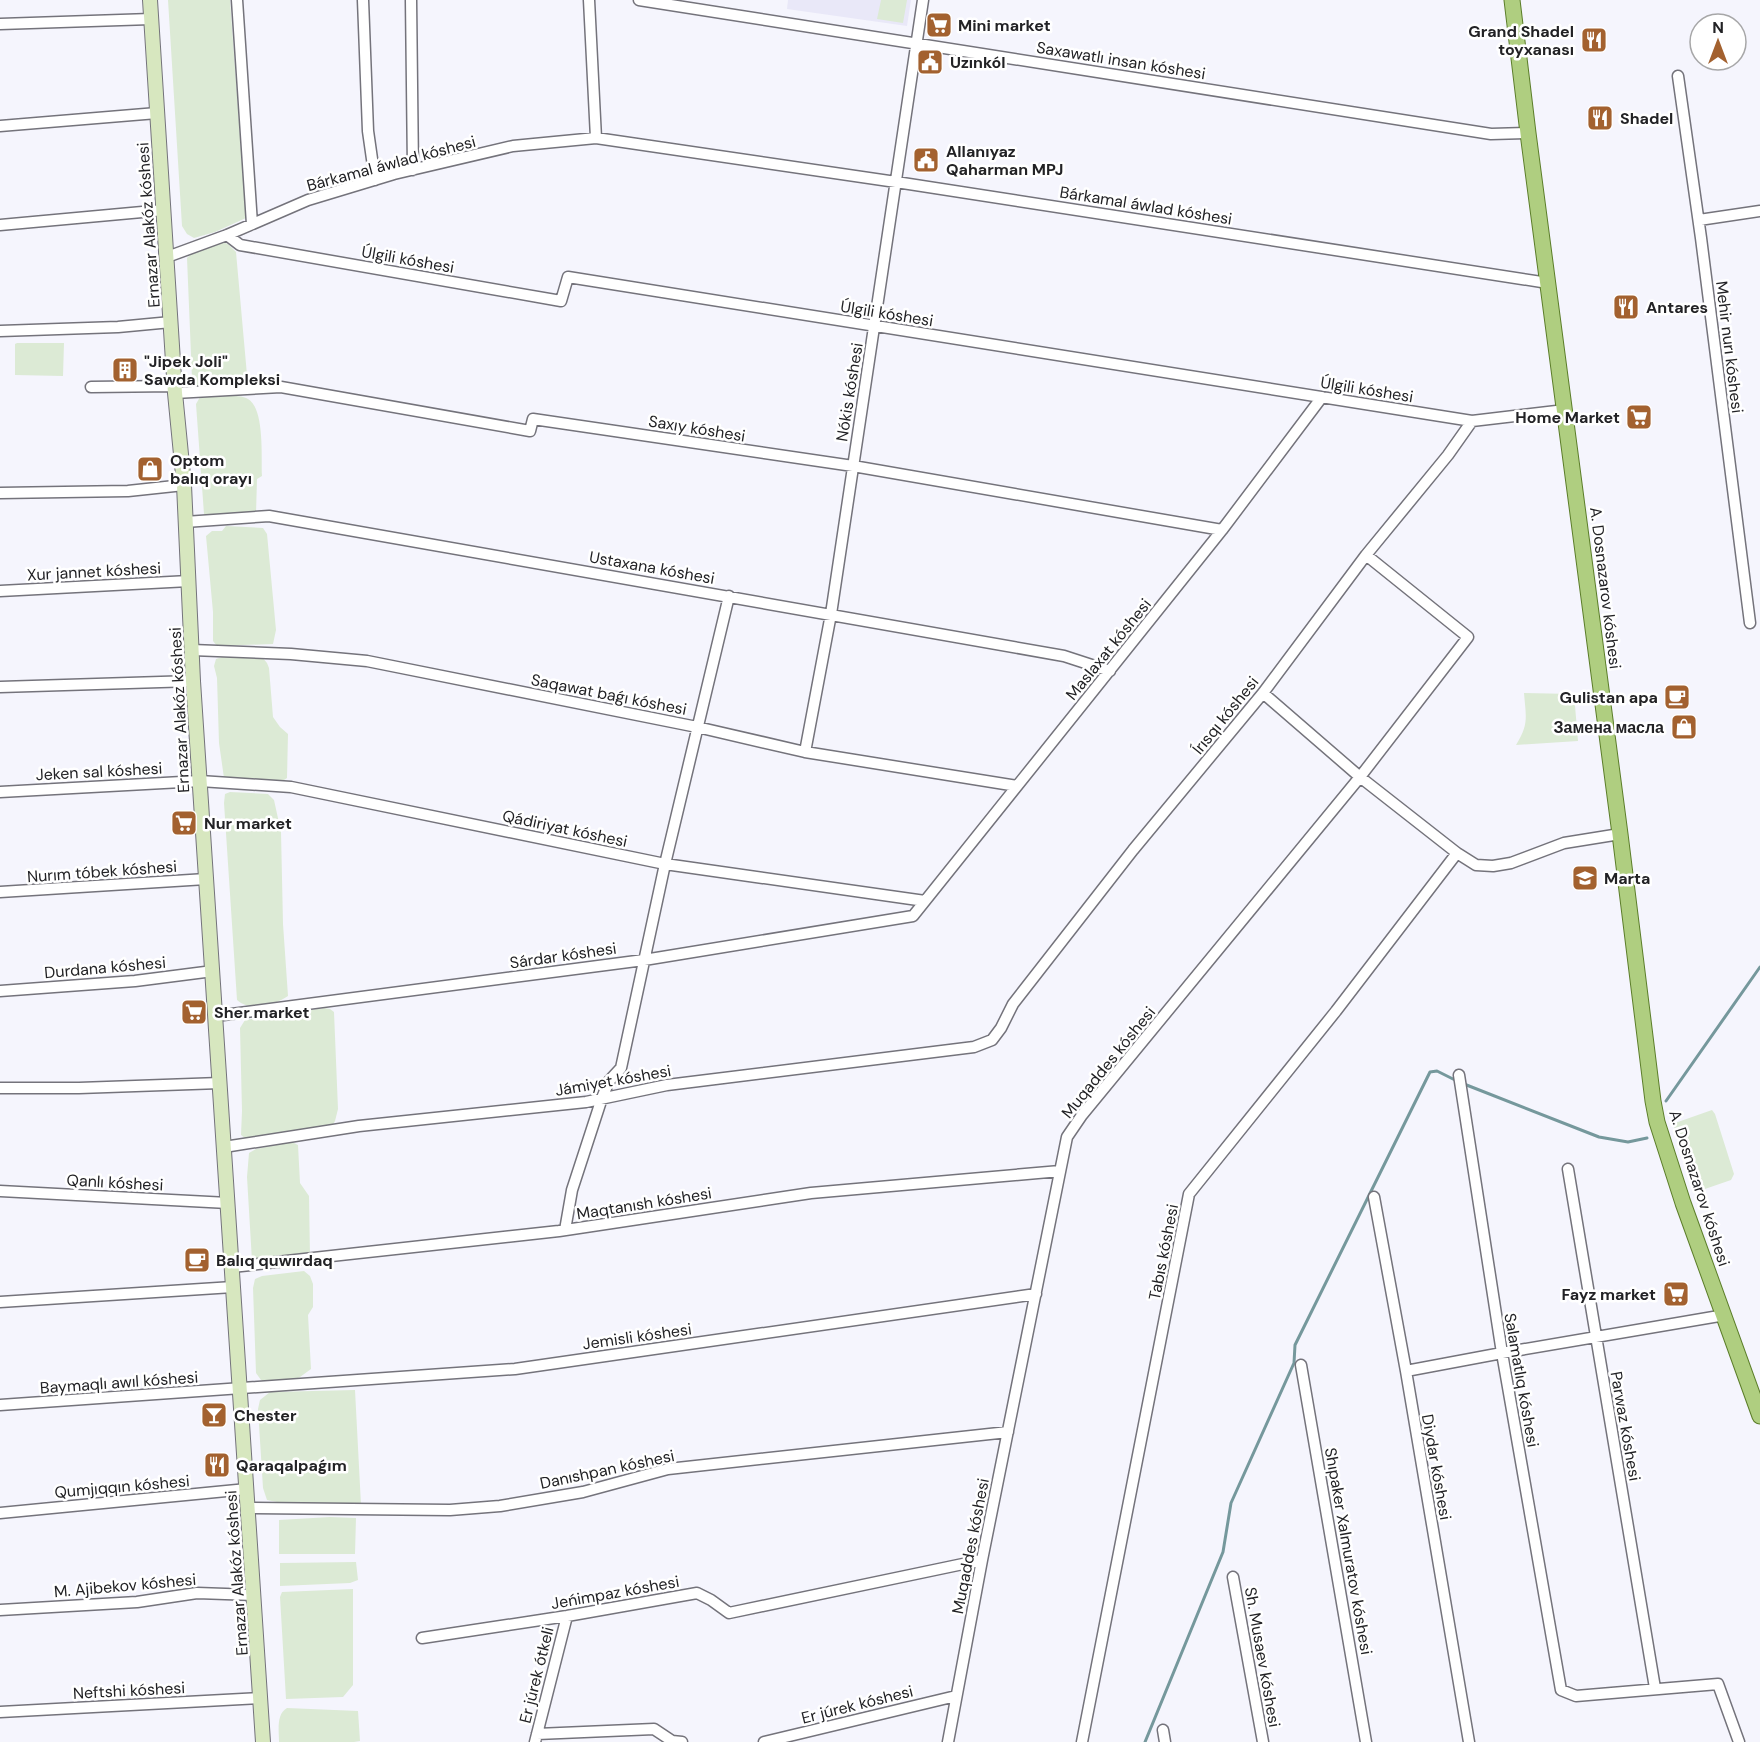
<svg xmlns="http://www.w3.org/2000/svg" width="1760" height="1742" font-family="'DM Sans',sans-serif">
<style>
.built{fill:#e9e8f8}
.green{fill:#dcead5}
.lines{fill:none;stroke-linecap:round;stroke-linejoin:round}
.stream{stroke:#75989c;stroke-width:3}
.minor-casing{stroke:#74737b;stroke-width:13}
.secondary-casing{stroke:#74737b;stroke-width:16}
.primary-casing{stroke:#5b7d29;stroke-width:17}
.minor{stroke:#fff;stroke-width:10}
.secondary{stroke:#d7e7bf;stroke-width:14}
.primary{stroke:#afce80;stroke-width:15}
.labels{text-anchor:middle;stroke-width:5;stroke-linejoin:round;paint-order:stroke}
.poi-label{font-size:16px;font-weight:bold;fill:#222225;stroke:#fff;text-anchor:start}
.street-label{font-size:16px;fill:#222225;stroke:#fff}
</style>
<rect width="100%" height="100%" fill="#f5f5fd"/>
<path class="built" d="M788 0H911L907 26 787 9Z"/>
<path class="green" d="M168 0H230L246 218 215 232 194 238 187 234 182 226Z
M881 0H907L903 23 877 19Z
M222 242 228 244 236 252 247 375 245 383 243 387 199 389 192 379 187 258 194 251Z
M17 343H64L63 376 15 375V344Z
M205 396C215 396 240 394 248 399 265 409 261 458 262 476L257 479 256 514 209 517 204 514 196 404 200 397Z
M226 526 263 528 267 534 276 630 273 644 217 646 213 641V612L206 536 212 531H222Z
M261 656 267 663 269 668 273 717 280 727 288 734 287 778 281 782 224 778 219 743 217 678 214 666 216 659 222 657Z
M1524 693 1574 694 1578 741 1516 745C1529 724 1526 717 1524 693Z
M230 792 268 794 274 800 281 832 283 924 288 996C275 1005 250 1012 237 1000L224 803 225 794Z
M324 1008 330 1009 334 1012 338 1109 335 1121 331 1128 246 1139 241 1135 242 1111 240 1028 245 1020Z
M1712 1110 1715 1114 1734 1174 1731 1180 1702 1190 1696 1188 1674 1127 1675 1123Z
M292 1142 298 1145 300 1183 309 1196 310 1257 252 1261 247 1177 249 1153 256 1149Z
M304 1271 310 1276 313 1284V1307L308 1315 311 1369 300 1377 288 1382 267 1383 261 1380 256 1373 253 1288 255 1279 262 1276Z
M355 1390 361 1505 287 1504 267 1500 263 1488 258 1409 260 1400 270 1392Z
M330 1517 356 1518 355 1554H279V1520Z
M356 1562 358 1580 350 1583 280 1586V1563Z
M353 1589V1685L343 1697 286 1699 280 1597 282 1592Z
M287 1708 358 1711 360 1741 354 1742H279C279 1731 276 1714 287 1708Z"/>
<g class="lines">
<path class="stream" d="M1464 1084 1599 1137 1628 1142 1647 1138
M1666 1101 1760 967
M1145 1742 1223 1552 1231 1503 1294 1363 1295 1345 1430 1072 1437 1071 1455 1080"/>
<defs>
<path id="minor" d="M237 0 252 224
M363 0 368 131 375 180
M411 0 413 170
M589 0 596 138
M639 0 1491 134 1528 133
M0 24 151 19
M1678 76 1701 238 1750 623
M0 126 157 113
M1699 220 1760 211
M0 225 164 210
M227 235 240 245 561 301 568 277 1472 421 1565 410
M167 257 227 235 308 200 394 174 513 146 596 138 896 182 1548 283
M0 331 118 327 171 322
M91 387 175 386
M175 393 281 387 530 431 533 419 853 466 1222 530
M0 493 128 491 184 485
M185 522 269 516 1064 656 1110 671
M0 591 189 581
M192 650 291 654 367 661 697 727 805 752 1017 786
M0 687 193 681
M1263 693 1360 777 1457 853 1476 865 1493 866 1511 863 1564 843 1620 834
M805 752 831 614 923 0
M0 792 200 781 291 787 665 864 925 901
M0 892 206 879
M0 991 135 981 213 971
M216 1016 644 960 913 916 1222 530 1322 397
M1459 1075 1502 1353 1561 1690 1576 1696 1718 1684 1739 1742
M0 1088H79L220 1083
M224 1147 359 1126 586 1102 667 1085 974 1047 992 1040 1001 1028 1013 1004 1133 850 1263 693 1366 555 1448 455 1472 421
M1568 1169 1655 1688
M0 1191 228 1203
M1374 1197 1406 1371 1469 1742
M565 1230 572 1190 602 1098 609 1081 621 1068 665 864 729 596
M232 1267 559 1231 811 1193 1060 1171
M0 1302 233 1287
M1301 1365 1366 1742
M1406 1371 1502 1353 1725 1315
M0 1405 515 1369 1036 1294
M248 1508 450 1510 500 1506 583 1492 668 1469 1008 1432
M0 1513 247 1489
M1233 1577 1263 1742
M0 1610 137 1602 197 1593 254 1595
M422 1638 567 1616 697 1593 711 1600 729 1613 982 1560
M0 1712 260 1698
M1163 1730 1165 1742
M537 1734 654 1729 672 1741 682 1742
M535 1742 567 1616
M764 1742 956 1696
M948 1742 982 1560 1067 1137 1082 1115 1360 777 1468 637 1366 555
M1082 1742 1189 1194 1336 1011 1457 853"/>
<path id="secondary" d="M150 0 175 393 184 485 193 681 263 1742"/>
<path id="primary" d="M1512 0 1528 133 1620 834 1653 1101 1657 1122 1683 1203 1760 1416"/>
</defs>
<use href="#minor" class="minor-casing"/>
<use href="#secondary" class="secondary-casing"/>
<use href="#primary" class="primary-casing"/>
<use href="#minor" class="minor"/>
<use href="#secondary" class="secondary"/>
<use href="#primary" class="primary"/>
</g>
<defs>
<symbol id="supermarket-square" viewBox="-11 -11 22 22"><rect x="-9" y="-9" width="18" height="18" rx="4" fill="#a3612f" stroke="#fff"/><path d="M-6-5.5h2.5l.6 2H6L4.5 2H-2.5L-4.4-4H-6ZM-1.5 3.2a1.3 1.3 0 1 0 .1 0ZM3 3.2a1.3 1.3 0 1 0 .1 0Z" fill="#fff"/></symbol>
<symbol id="restaurant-square" viewBox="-11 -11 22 22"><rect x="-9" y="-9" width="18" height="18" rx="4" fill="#a3612f" stroke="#fff"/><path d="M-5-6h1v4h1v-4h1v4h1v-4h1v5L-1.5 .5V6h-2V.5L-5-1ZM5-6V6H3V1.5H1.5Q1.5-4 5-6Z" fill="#fff"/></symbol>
<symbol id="civic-square" viewBox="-11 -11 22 22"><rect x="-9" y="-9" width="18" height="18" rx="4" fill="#a3612f" stroke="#fff"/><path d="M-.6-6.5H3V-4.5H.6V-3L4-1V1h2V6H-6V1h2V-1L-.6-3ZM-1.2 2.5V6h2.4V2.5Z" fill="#fff"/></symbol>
<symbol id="building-square" viewBox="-11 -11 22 22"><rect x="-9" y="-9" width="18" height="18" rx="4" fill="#a3612f" stroke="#fff"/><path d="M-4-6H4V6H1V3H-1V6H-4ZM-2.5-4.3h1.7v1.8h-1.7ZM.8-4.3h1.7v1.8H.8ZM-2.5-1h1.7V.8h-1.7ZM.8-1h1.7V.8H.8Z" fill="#fff"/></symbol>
<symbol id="shop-square" viewBox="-11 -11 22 22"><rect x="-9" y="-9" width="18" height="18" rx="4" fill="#a3612f" stroke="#fff"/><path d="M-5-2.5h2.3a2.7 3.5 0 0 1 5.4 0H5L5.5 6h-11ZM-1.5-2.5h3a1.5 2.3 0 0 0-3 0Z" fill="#fff"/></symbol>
<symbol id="cafe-square" viewBox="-11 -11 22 22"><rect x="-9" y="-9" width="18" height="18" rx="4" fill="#a3612f" stroke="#fff"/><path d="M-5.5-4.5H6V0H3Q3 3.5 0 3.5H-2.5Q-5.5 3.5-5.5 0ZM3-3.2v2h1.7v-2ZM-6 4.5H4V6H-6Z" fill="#fff"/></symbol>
<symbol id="school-square" viewBox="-11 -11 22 22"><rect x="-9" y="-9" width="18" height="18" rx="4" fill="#a3612f" stroke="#fff"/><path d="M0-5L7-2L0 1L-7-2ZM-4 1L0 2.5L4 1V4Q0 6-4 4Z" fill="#fff"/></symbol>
<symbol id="bar-square" viewBox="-11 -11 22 22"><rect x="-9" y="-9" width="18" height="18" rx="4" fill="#a3612f" stroke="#fff"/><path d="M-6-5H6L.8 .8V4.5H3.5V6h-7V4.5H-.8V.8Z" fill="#fff"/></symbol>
</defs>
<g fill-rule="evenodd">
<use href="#supermarket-square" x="924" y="10" width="30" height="30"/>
<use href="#restaurant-square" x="1579" y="25" width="30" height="30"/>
<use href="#civic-square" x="915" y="47" width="30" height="30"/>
<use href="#restaurant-square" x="1585" y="103" width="30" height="30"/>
<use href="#civic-square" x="911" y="145" width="30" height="30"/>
<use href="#restaurant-square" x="1611" y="292" width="30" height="30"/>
<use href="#building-square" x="110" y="355" width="30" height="30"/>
<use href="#supermarket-square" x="1624" y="402" width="30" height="30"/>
<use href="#shop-square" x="135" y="454" width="30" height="30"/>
<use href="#cafe-square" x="1662" y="682" width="30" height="30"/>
<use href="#shop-square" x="1669" y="712" width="30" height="30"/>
<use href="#supermarket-square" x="169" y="808" width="30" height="30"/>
<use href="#school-square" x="1570" y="863" width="30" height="30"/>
<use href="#supermarket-square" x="179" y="997" width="30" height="30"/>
<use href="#cafe-square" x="182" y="1245" width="30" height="30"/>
<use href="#supermarket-square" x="1661" y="1279" width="30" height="30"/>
<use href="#bar-square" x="199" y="1400" width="30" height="30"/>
<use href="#restaurant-square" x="202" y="1450" width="30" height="30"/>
</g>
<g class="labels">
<g class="poi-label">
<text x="958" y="31">Mini market</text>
<text x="1574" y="37" text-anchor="end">Grand Shadel<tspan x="1574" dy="18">toyxanası</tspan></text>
<text x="950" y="68">Uzınkól</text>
<text x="1620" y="124">Shadel</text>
<text x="946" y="157">Allanıyaz<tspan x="946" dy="18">Qaharman MPJ</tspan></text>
<text x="1646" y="313">Antares</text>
<text x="144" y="367">"Jipek Joli"<tspan x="144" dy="18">Sawda Kompleksi</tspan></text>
<text x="1620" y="423" text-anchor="end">Home Market</text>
<text x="170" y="466">Optom<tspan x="170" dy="18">balıq orayı</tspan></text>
<text x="1658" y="703" text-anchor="end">Gulistan apa</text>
<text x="1664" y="733" text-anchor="end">Замена масла</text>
<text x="204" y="829">Nur market</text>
<text x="1604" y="884">Marta</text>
<text x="214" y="1018">Sher market</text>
<text x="216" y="1266">Balıq quwırdaq</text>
<text x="1656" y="1300" text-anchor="end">Fayz market</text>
<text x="234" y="1421">Chester</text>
<text x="236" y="1471">Qaraqalpaǵım</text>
</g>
<g class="street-label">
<text transform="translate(1121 60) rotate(9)" y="6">Saxawatlı insan kóshesi</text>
<text transform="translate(391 163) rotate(-15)" y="6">Bárkamal áwlad kóshesi</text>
<text transform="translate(1146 205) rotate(9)" y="6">Bárkamal áwlad kóshesi</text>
<text transform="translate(148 225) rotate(-94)" y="6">Ernazar Alakóz kóshesi</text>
<text transform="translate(408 259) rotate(10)" y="6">Úlgili kóshesi</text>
<text transform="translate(887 313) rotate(9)" y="6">Úlgili kóshesi</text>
<text transform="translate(1730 347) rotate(83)" y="6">Mehir nurı kóshesi</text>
<text transform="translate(1367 389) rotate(9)" y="6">Úlgili kóshesi</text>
<text transform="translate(849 392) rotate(-81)" y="6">Nókis kóshesi</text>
<text transform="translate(697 428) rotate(9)" y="6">Saxıy kóshesi</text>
<text transform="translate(652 567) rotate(10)" y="6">Ustaxana kóshesi</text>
<text transform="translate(94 571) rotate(-3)" y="6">Xur jannet kóshesi</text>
<text transform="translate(1606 588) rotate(83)" y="6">A. Dosnazarov kóshesi</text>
<text transform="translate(1108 649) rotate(-51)" y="6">Maslaxat kóshesi</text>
<text transform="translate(609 694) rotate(11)" y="6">Saqawat baǵı kóshesi</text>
<text transform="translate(179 710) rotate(-93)" y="6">Ernazar Alakóz kóshesi</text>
<text transform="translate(1225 715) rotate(-51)" y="6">Írısqı kóshesi</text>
<text transform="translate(99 771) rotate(-3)" y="6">Jeken sal kóshesi</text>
<text transform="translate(565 828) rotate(12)" y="6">Qádiriyat kóshesi</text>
<text transform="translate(102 871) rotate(-4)" y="6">Nurım tóbek kóshesi</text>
<text transform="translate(563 955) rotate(-8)" y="6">Sárdar kóshesi</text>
<text transform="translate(105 967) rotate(-5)" y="6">Durdana kóshesi</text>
<text transform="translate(1108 1062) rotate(-51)" y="6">Muqaddes kóshesi</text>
<text transform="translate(613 1080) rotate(-10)" y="6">Jámiyet kóshesi</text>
<text transform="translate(115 1182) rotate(3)" y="6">Qanlı kóshesi</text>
<text transform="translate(1700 1188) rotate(72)" y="6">A. Dosnazarov kóshesi</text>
<text transform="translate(644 1203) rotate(-9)" y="6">Maqtanısh kóshesi</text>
<text transform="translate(1163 1252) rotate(-79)" y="6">Tabıs kóshesi</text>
<text transform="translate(637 1336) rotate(-8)" y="6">Jemisli kóshesi</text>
<text transform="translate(1522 1380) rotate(80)" y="6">Salamatlıq kóshesi</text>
<text transform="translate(119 1382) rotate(-4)" y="6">Baymaqlı awıl kóshesi</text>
<text transform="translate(1626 1426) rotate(80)" y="6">Parwaz kóshesi</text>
<text transform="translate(1437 1467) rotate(80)" y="6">Diydar kóshesi</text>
<text transform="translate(607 1469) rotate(-12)" y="6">Danıshpan kóshesi</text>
<text transform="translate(122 1486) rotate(-5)" y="6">Qumjıqqın kóshesi</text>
<text transform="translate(970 1546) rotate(-79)" y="6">Muqaddes kóshesi</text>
<text transform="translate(1349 1551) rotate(80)" y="6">Shıpaker Xalmuratov kóshesi</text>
<text transform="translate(236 1573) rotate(-94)" y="6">Ernazar Alakóz kóshesi</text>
<text transform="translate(125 1585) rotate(-5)" y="6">M. Ajibekov kóshesi</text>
<text transform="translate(615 1592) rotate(-10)" y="6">Jeńimpaz kóshesi</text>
<text transform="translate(1263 1657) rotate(80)" y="6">Sh. Musaev kóshesi</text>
<text transform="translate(536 1675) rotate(-76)" y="6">Er júrek ótkeli</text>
<text transform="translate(129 1690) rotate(-3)" y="6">Neftshi kóshesi</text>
<text transform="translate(857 1704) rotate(-14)" y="6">Er júrek kóshesi</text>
</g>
</g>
<g transform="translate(1718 42)"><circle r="28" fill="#ffffff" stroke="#a7a7a8" stroke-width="1.5"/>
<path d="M0-4.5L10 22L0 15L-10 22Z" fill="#a3612f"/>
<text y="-9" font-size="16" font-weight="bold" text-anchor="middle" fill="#222225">N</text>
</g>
</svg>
